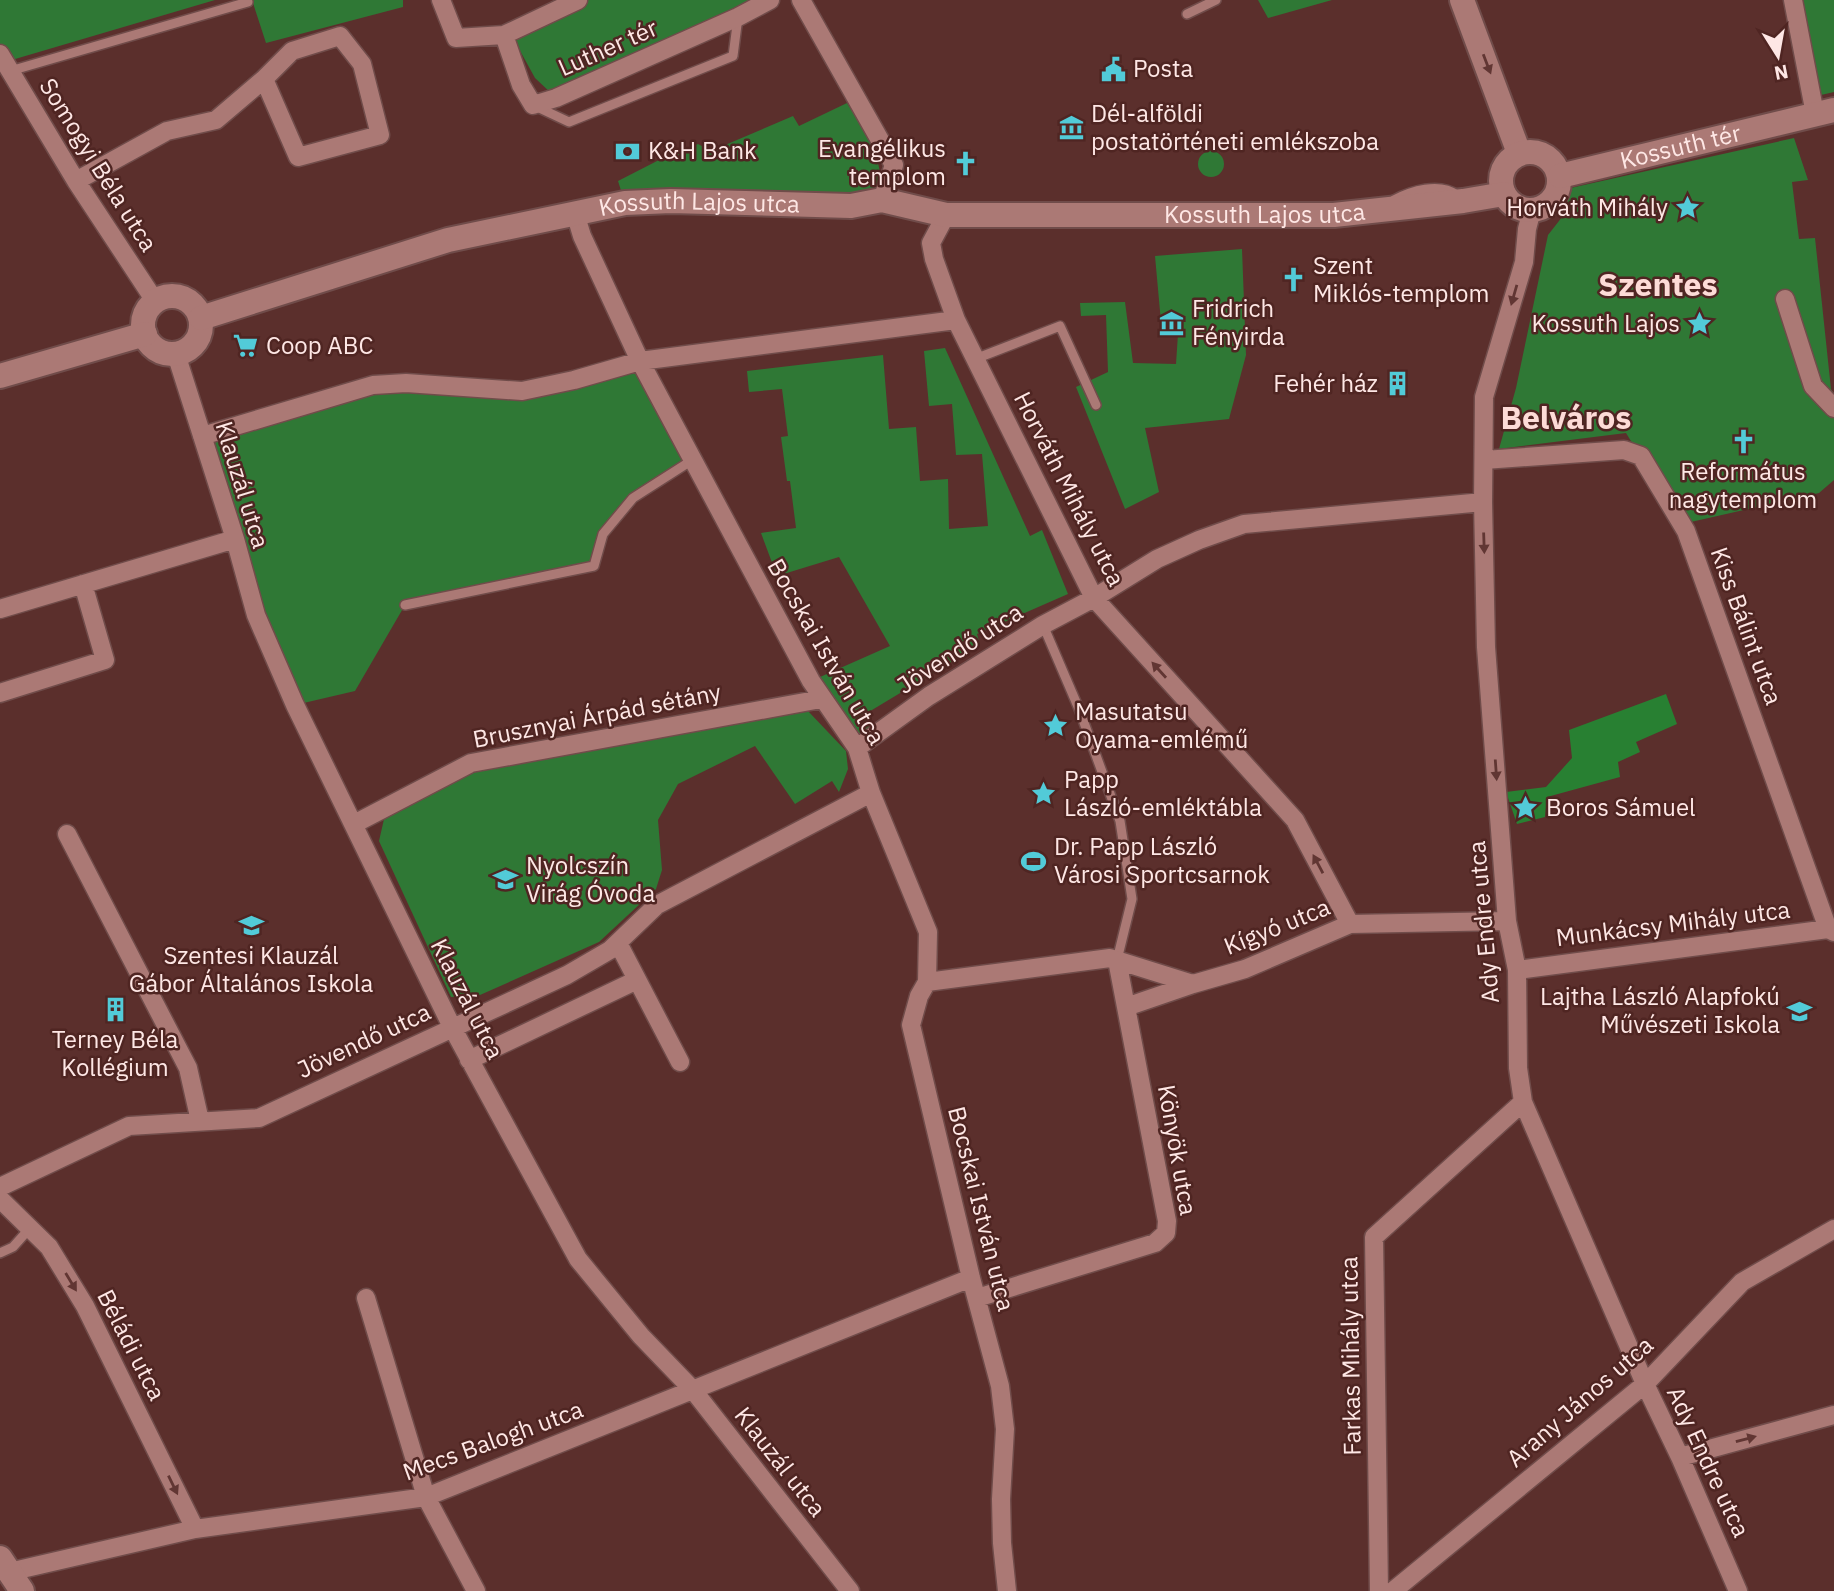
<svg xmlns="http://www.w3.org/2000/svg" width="1834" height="1591" font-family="'IBM Plex Sans',sans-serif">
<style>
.green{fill:#2f7835}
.forest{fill:#288032}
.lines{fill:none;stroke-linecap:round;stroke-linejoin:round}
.lane-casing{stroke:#704c4a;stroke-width:12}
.street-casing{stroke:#704c4a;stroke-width:21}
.secondary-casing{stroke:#704c4a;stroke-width:28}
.lane{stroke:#ab7975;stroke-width:9}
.street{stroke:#ab7975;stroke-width:18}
.secondary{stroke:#ab7975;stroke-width:24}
.oneway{fill:#613633}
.labels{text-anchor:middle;stroke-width:5;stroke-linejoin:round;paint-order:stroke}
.street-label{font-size:24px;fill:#fee7e5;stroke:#4f2522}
.poi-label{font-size:24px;fill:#fee7e5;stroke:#4f2522;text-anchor:start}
.district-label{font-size:32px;font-weight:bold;fill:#fddbd7;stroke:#4f2522}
</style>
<rect width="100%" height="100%" fill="#5b2f2c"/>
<path class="green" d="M0 0H215L5 62 0 54Z
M252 0H403V7L266 43Z
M582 0H751L552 94 535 78 513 38Z
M1258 0H1332L1268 18Z
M1803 0H1834V92L1821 95Z
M847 103 874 144 884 191 851 206 625 203 618 181 659 160 698 144 711 151 793 116 799 126Z
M1794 138 1808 180 1792 182 1799 239 1815 238 1831 389 1834 394V480L1819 493 1682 524 1626 433 1499 449 1516 388 1548 235 1566 212V189Z
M1198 164a13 13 0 1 1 26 0a13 13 0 1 1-26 0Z
M1242 249 1246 355 1229 419 1145 428 1159 492 1125 509 1076 387 1108 372 1106 315 1081 316 1080 303 1125 302 1133 363 1176 364 1178 334 1162 333 1155 256Z
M945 348 1030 536 1042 530 1068 594 977 634 980 645 867 713 877 733 857 748 811 681 890 646 839 557 777 576 761 533 796 528 790 481H787L781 437 788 436 782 389 749 392 747 371 883 355 889 429 916 427 920 481 948 479 949 529 988 526 982 454 956 455 952 404 929 406 924 351Z
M640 361 694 459 633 498 603 534 594 566 405 605 355 691 295 705 202 436 373 385 522 391Z
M792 705 808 711 846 751 848 769 839 792 832 781 795 804 755 746 678 784 658 820 662 870 656 889 599 942 480 995 451 997 379 841 387 806 471 763Z"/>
<path class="forest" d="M1666 694 1677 724 1636 742 1640 752 1618 762 1620 777 1547 797 1545 817 1517 824 1506 792 1546 787 1572 758 1569 730Z"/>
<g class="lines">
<defs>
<path id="lane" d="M1187 14 1216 0
M10 71 248 2
M535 106 569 122 733 56 738 17
M1394 200C1411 191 1439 182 1457 195
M975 359 1060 326 1096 405
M405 605 594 566 603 534 633 498 694 459
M1043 625 1079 709 1120 821 1132 899 1117 960
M0 1253 13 1247 30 1228"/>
<path id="street" d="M441 0 456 38 504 35 578 0
M801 0 894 165 882 200
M1793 0 1815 114
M504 35 521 85 533 105 556 98 738 17 770 0
M0 54 76 181 155 301
M76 181 167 131 216 120 264 79 298 157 380 135 362 64 340 36 292 51 264 79
M1532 210 1527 229 1524 262 1484 397 1483 502 1486 647 1507 921 1517 970 1518 1068 1523 1102 1645 1384 1680 1457 1738 1591
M575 213 582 236 640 361 811 681 857 748 871 793 928 932 927 982 919 996 911 1025 971 1278 1000 1386 1005 1429 1001 1499 1002 1543 1007 1591
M946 215 931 243 934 259 956 320 1094 598 1295 820 1350 924
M1785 299 1813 386 1834 408
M176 354 235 539 256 615 295 705 452 1027 578 1259 641 1336 693 1390 850 1591
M202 436 373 385 406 383 522 391 574 380 640 361 956 320
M1484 460 1624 450 1641 456 1686 531 1828 929
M0 609 235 539
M0 693 105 660 83 584
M857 748 929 696 1043 625 1094 598 1157 559 1199 540 1244 524 1483 502
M354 824 471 763 821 699
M67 834 188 1068 200 1121
M618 943 680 1062
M1517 970 1828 929 1834 932
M927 982 1110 958 1193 984 1245 969 1350 924 1507 921
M1126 1007 1193 984
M469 1060 637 980
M0 1187 129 1126 259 1118 567 975 610 950 657 905 871 793
M0 1199 49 1247 85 1306 195 1529
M366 1298 426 1497 476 1591
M977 1298 1155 1243 1166 1233 1167 1221 1117 960
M1680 1457 1834 1415
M9 1572 195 1529 426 1497 971 1278
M1379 1591 1374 1237 1523 1102
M1393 1591 1645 1384 1742 1282 1834 1229"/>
<g id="secondary">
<path d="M1462 0 1519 153"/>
<circle cx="1530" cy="181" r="29"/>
<path id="s1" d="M1560 176 1834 110"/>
<circle cx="172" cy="325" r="29"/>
<path id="s2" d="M201 318 448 240 625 203 671 201 851 206 882 200 946 215H1334L1463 201 1504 194"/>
<path d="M0 376 145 334"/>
<path d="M0 1558 22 1591"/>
</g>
</defs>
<use href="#lane" class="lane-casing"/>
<use href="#street" class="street-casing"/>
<use href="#secondary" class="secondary-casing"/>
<use href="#lane" class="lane"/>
<use href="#street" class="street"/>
<use href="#secondary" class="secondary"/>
</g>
<defs><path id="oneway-solid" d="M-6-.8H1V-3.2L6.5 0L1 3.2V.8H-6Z" transform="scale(1.75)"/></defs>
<g class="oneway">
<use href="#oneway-solid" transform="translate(1487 64) rotate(69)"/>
<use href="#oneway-solid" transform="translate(1514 295) rotate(106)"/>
<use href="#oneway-solid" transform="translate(1484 543) rotate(88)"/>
<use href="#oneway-solid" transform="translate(1159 670) rotate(-132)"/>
<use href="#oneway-solid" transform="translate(1496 770) rotate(86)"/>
<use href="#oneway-solid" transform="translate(1318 864) rotate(-118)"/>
<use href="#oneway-solid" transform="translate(71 1282) rotate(59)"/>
<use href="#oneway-solid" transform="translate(1746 1439) rotate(-15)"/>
<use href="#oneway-solid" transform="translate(173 1485) rotate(64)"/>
</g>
<defs>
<symbol id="civic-bare" viewBox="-9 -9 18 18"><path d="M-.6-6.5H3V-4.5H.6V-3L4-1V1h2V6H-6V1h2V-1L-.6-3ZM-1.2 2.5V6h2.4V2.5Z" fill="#52cbd8" stroke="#4f2522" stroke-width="2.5" paint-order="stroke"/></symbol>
<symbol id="museum-bare" viewBox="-9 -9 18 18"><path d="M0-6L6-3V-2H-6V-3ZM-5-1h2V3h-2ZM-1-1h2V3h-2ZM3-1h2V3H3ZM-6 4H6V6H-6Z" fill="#52cbd8" stroke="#4f2522" stroke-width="2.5" paint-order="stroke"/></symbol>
<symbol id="bank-bare" viewBox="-9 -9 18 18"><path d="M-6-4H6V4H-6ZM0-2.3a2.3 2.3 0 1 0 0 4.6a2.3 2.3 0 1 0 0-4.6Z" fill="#52cbd8" stroke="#4f2522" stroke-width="2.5" paint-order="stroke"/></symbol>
<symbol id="church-bare" viewBox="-9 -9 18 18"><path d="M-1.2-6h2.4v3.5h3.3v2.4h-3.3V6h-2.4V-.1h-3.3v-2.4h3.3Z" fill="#52cbd8" stroke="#4f2522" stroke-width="2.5" paint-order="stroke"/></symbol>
<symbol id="sight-bare" viewBox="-9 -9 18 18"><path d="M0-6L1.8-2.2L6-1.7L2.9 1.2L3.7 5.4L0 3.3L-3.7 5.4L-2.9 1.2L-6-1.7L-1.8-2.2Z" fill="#52cbd8" stroke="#4f2522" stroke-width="2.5" paint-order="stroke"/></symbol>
<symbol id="supermarket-bare" viewBox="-9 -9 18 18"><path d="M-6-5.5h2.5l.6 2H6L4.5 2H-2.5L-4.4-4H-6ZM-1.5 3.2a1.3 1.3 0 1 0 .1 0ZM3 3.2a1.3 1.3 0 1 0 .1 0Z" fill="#52cbd8" stroke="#4f2522" stroke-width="2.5" paint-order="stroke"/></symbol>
<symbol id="building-bare" viewBox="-9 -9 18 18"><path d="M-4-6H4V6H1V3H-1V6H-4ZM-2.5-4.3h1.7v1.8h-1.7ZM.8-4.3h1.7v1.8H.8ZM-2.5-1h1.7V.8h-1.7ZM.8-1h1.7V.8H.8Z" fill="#52cbd8" stroke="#4f2522" stroke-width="2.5" paint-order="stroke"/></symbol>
<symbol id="stadium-bare" viewBox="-9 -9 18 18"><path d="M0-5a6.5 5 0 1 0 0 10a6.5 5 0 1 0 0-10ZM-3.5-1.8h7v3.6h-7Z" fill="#52cbd8" stroke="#4f2522" stroke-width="2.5" paint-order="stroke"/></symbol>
<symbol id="school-bare" viewBox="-9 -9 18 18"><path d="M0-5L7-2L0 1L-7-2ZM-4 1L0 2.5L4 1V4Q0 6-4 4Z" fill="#52cbd8" stroke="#4f2522" stroke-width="2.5" paint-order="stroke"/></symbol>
</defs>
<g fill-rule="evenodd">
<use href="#civic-bare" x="1096" y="52" width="35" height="35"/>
<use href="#museum-bare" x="1054" y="110" width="35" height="35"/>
<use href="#bank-bare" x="610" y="134" width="35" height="35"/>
<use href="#church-bare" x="948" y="146" width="35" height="35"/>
<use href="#sight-bare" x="1670" y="190" width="35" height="35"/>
<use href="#church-bare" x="1276" y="262" width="35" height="35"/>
<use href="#museum-bare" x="1154" y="306" width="35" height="35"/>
<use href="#sight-bare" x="1682" y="306" width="35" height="35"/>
<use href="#supermarket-bare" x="228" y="328" width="35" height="35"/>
<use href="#building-bare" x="1380" y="366" width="35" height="35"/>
<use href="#church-bare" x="1726" y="424" width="35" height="35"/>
<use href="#sight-bare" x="1038" y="708" width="35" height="35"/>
<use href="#sight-bare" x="1026" y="776" width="35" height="35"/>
<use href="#sight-bare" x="1508" y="790" width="35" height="35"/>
<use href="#stadium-bare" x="1016" y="844" width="35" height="35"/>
<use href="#school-bare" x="488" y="862" width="35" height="35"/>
<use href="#school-bare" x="234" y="908" width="35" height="35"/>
<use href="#building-bare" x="98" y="992" width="35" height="35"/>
<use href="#school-bare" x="1782" y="994" width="35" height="35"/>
</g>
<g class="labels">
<g class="street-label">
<text transform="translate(608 48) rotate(-24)" y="8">Luther tér</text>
<text dy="8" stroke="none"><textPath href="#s1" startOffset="124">Kossuth tér</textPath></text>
<text transform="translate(98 165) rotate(58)" y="8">Somogyi Béla utca</text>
<text dy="8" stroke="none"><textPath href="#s2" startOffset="514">Kossuth Lajos utca</textPath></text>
<text dy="8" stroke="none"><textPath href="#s2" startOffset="1082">Kossuth Lajos utca</textPath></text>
<text transform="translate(242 485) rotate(73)" y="8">Klauzál utca</text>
<text transform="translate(1069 489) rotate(63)" y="8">Horváth Mihály utca</text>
<text transform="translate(1746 626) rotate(70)" y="8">Kiss Bálint utca</text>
<text transform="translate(960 649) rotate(-33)" y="8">Jövendő utca</text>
<text transform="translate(826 652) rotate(60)" y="8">Bocskai István utca</text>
<text transform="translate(597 716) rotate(-11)" y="8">Brusznyai Árpád sétány</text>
<text transform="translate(1484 922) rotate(-95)" y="8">Ady Endre utca</text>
<text transform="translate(1673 924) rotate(-7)" y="8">Munkácsy Mihály utca</text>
<text transform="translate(1277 927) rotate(-22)" y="8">Kígyó utca</text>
<text transform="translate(467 999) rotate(63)" y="8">Klauzál utca</text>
<text transform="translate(364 1041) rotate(-25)" y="8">Jövendő utca</text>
<text transform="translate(1177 1150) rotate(80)" y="8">Könyök utca</text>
<text transform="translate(981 1209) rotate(76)" y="8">Bocskai István utca</text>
<text transform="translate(131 1345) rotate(63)" y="8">Béládi utca</text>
<text transform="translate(1351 1356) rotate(-91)" y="8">Farkas Mihály utca</text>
<text transform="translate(1580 1402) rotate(-41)" y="8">Arany János utca</text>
<text transform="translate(493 1441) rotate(-20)" y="8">Mecs Balogh utca</text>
<text transform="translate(780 1462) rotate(52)" y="8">Klauzál utca</text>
<text transform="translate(1708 1462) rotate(65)" y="8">Ady Endre utca</text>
</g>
<g class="poi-label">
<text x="1133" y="77">Posta</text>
<text x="1091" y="122">Dél-alföldi<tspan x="1091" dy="28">postatörténeti emlékszoba</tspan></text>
<text x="946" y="157" text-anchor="end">Evangélikus<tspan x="946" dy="28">templom</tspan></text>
<text x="648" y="159">K&amp;H Bank</text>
<text x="1668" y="216" text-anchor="end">Horváth Mihály</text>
<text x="1313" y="274">Szent<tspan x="1313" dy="28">Miklós-templom</tspan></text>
<text x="1192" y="317">Fridrich<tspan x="1192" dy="28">Fényirda</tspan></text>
<text x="1680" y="332" text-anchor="end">Kossuth Lajos</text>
<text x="266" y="354">Coop ABC</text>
<text x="1378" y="392" text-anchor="end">Fehér ház</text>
<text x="1743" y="480" text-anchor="middle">Református<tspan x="1743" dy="28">nagytemplom</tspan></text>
<text x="1075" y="720">Masutatsu<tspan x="1075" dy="28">Oyama-emlémű</tspan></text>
<text x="1064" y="788">Papp<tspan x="1064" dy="28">László-emléktábla</tspan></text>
<text x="1546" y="816">Boros Sámuel</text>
<text x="1054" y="855">Dr. Papp László<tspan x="1054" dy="28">Városi Sportcsarnok</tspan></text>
<text x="526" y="874">Nyolcszín<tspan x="526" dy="28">Virág Óvoda</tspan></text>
<text x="251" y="964" text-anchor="middle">Szentesi Klauzál<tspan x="251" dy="28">Gábor Általános Iskola</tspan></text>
<text x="1780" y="1005" text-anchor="end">Lajtha László Alapfokú<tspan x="1780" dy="28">Művészeti Iskola</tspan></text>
<text x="115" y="1048" text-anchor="middle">Terney Béla<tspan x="115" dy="28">Kollégium</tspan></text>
</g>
<g class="district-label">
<text x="1658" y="296">Szentes</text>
<text x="1566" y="429">Belváros</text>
</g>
</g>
<g transform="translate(1778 56) rotate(169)" stroke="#4f2522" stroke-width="5" paint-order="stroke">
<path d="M0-5L12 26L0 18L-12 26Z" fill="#fee7e5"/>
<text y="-10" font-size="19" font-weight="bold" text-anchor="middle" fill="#fee7e5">N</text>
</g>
</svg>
